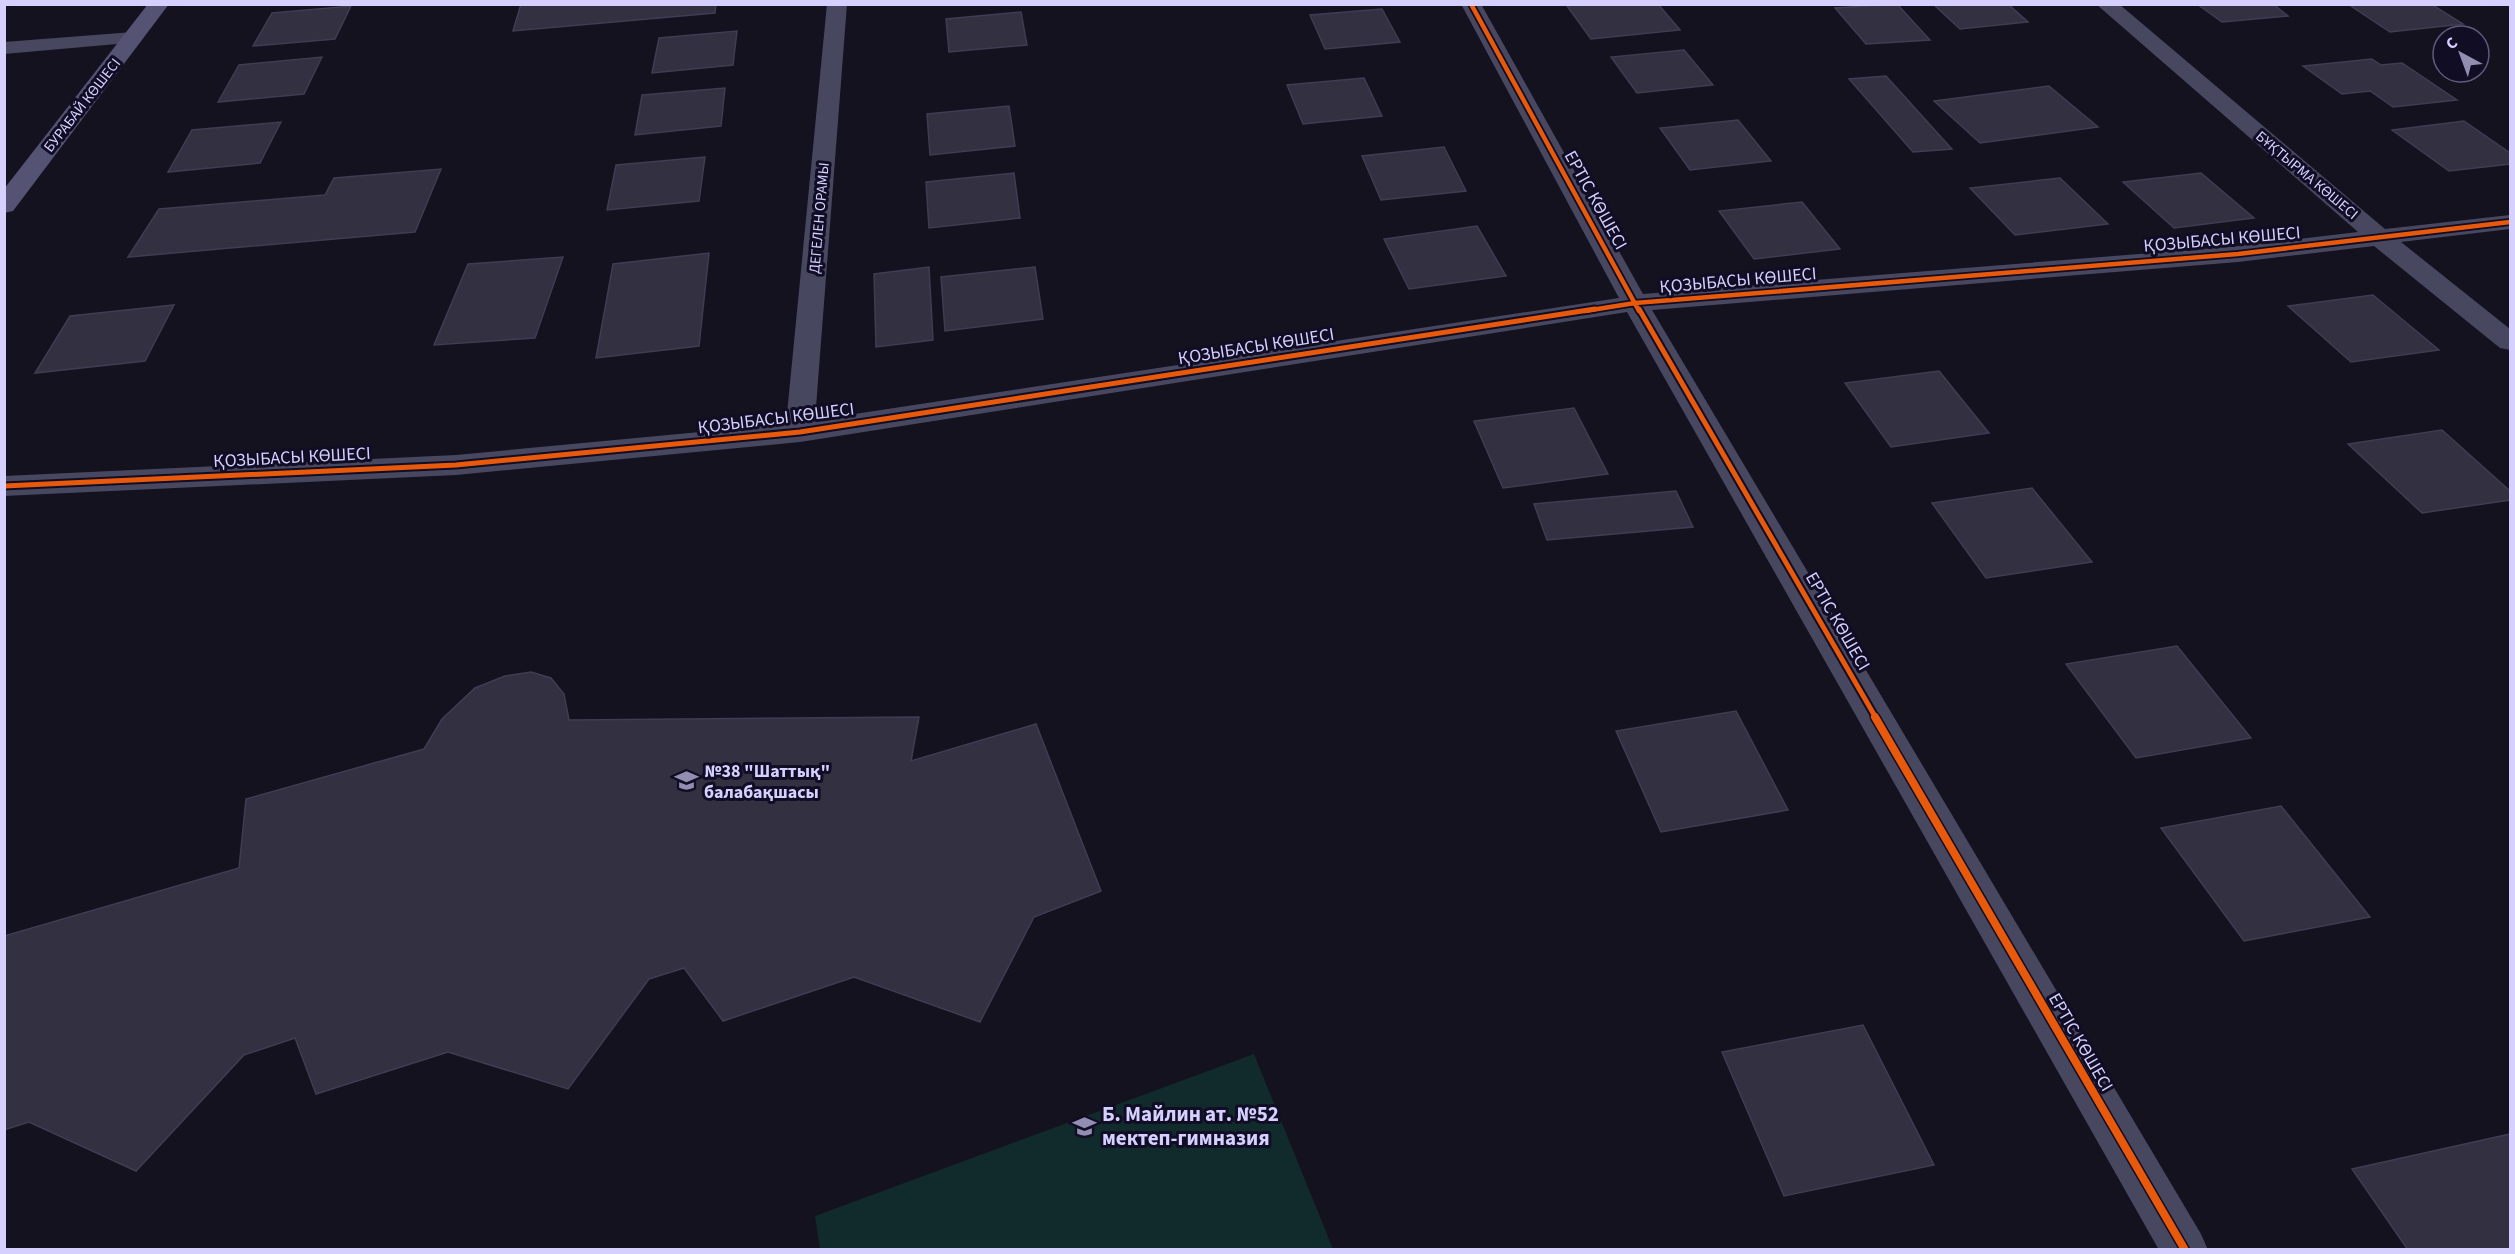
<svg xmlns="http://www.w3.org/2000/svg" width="2515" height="1254" font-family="'Source Sans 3',sans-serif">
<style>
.green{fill:#112a2b}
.building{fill:#323041;stroke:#403c53;stroke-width:1.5}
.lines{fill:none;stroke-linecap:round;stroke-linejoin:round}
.street{fill:#484760;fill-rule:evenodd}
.secondary{fill:#555373;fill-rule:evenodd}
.cycleway-far2-casing{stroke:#110d24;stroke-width:8}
.cycleway-far1-casing{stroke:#110d24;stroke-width:9}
.cycleway-casing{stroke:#110d24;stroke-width:11}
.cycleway-far2{stroke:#e8590c;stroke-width:4.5}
.cycleway-far1{stroke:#e8590c;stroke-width:5}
.cycleway{stroke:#e8590c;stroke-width:8}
.labels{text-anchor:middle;stroke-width:6;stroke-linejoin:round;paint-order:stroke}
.far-street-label{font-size:15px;fill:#d5d0ff;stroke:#110d24}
.street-label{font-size:18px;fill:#d5d0ff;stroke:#110d24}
.poi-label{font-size:18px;font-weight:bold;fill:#d5d0ff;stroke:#110d24;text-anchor:start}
.near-poi-label{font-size:21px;font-weight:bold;fill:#d5d0ff;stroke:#110d24;text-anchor:start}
</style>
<rect width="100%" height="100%" fill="#14121f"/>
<path class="green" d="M1254 1054 1333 1249H820L815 1216Z"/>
<path class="building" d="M521 4H716L715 13 513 31Z
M1582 4H1658L1680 30 1591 39 1567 6Z
M1897 4 1930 40 1866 44 1835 8Z
M1933 4H2008L2028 22 1960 29Z
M2197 4H2273L2288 16 2222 22Z
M2369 4H2431L2463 24 2390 32 2351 6Z
M351 6 335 39 253 46 272 13Z
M1382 9 1400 42 1325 49 1310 15Z
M1021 12 1027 45 949 52 946 19Z
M737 31 733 65 652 73 659 38Z
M1684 50 1713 85 1637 93 1611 57Z
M322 57 304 94 218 102 239 65Z
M2372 59 2381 65 2402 63 2457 100 2393 107 2370 91 2342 94 2303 66Z
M1886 76 1952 149 1913 152 1849 79Z
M1364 78 1382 116 1303 124 1287 85Z
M2049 86 2098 127 1980 143 1934 101Z
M725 88 721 126 635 135 642 95Z
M1009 106 1015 146 930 155 927 114Z
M1738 120 1771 161 1690 170 1660 128Z
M2464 121 2510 153V164L2449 171 2392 130Z
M281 122 260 163 168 172 192 130Z
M1444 147 1466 191 1381 200 1362 156Z
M705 157 699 201 607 210 616 165Z
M441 169 415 232 128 257 159 209 325 195 334 178Z
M1014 173 1020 218 929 228 926 182Z
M2201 173 2254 218 2174 228 2123 182Z
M2060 178 2108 224 2015 235 1970 188Z
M1802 202 1840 249 1754 259 1719 211Z
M1477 226 1506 276 1409 289 1384 239Z
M709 253 699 346 596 358 613 264Z
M563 257 535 338 434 345 468 264Z
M929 267 933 340 876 347 874 274Z
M1035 267 1043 319 945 331 941 277Z
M2373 295 2439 350 2351 362 2288 306Z
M174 305 145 361 35 373 70 316Z
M1939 371 1989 433 1891 447 1845 383Z
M1574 408 1608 474 1503 488 1474 421Z
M2442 430 2510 491V500L2422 513 2348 444Z
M2032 488 2092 562 1986 578 1932 503Z
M1676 491 1693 527 1547 540 1534 504Z
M2177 646 2251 738 2136 758 2066 664Z
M531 672 551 678 564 694 569 720 919 717 911 761 1036 724 1101 891 1034 917 980 1022 854 977 723 1021 684 968 649 979 568 1089 448 1052 316 1094 295 1038 244 1055 136 1171 29 1122 4 1130V936L239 868 246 799 424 749 442 719 475 688 505 676Z
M1736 711 1788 810 1661 832 1616 731Z
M2281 806 2370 917 2244 941 2161 828Z
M1863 1025 1934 1165 1784 1196 1722 1052Z
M2510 1134V1250H2408L2352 1169Z"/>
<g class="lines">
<path class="street" d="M827 4H847L815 420 1619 298 1461 4H1481L1643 294 2238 246 2358 232 2096 4H2119L2385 229 2510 215V229L2401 242 2510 329V350L2500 348 2374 246 2238 262 1652 310 2201 1234 2208 1250H2159L1627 312 800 442 456 475 4 496V476L456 455 786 424Z
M133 32 140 34 143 38 140 42 4 54V42Z"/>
<path class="secondary" d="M148 4H169L13 211 4 213V189Z"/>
<defs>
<path id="cycleway-far2" d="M1471 4 1639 311
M1585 311 1635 303 2238 254 2510 222"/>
<path id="cycleway-far1" d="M1639 309 1876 718
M4 486 456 465 800 432 1595 309"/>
<path id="cycleway" d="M1875 717 2185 1250"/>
</defs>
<use href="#cycleway-far2" class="cycleway-far2-casing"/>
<use href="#cycleway-far1" class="cycleway-far1-casing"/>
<use href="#cycleway" class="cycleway-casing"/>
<use href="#cycleway-far2" class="cycleway-far2"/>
<use href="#cycleway-far1" class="cycleway-far1"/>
<use href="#cycleway" class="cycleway"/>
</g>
<defs>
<symbol id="school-bare" viewBox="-9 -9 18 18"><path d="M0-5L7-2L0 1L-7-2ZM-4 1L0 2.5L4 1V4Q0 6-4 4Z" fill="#918eb1" stroke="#110d24" stroke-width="2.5" paint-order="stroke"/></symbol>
</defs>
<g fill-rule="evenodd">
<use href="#school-bare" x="670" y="764" width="33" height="33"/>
<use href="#school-bare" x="1068" y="1110" width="33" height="33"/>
</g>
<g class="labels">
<g class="far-street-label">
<text transform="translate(82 105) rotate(-52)" y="5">БУРАБАЙ КӨШЕСІ</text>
<text transform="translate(2307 175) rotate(40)" y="5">БҰҚТЫРМА КӨШЕСІ</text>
<text transform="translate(819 218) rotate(-85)" y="5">ДЕГЕЛЕН ОРАМЫ</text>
</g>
<g class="street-label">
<text transform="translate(1596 200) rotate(61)" y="6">ЕРТІС КӨШЕСІ</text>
<text transform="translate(2222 239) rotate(-5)" y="6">ҚОЗЫБАСЫ КӨШЕСІ</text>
<text transform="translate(1738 280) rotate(-5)" y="6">ҚОЗЫБАСЫ КӨШЕСІ</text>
<text transform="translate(1256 346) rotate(-9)" y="6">ҚОЗЫБАСЫ КӨШЕСІ</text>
<text transform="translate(776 418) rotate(-7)" y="6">ҚОЗЫБАСЫ КӨШЕСІ</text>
<text transform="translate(292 457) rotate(-3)" y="6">ҚОЗЫБАСЫ КӨШЕСІ</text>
<text transform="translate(1838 621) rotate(60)" y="6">ЕРТІС КӨШЕСІ</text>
<text transform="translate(2081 1042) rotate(60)" y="6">ЕРТІС КӨШЕСІ</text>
</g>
<g class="poi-label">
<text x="704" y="777">№38 "Шаттық"<tspan x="704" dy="21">балабақшасы</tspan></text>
</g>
<g class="near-poi-label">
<text x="1102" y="1121">Б. Майлин ат. №52<tspan x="1102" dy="24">мектеп-гимназия</tspan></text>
</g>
</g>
<rect width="2515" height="1254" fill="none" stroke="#d5d0ff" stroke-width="12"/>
<g transform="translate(2461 54) rotate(319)"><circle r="28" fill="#110d24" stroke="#5f5b7c" stroke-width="1.5"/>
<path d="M0-4.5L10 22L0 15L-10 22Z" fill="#918eb1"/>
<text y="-9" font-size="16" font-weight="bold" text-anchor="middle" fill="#d5d0ff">С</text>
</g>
</svg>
